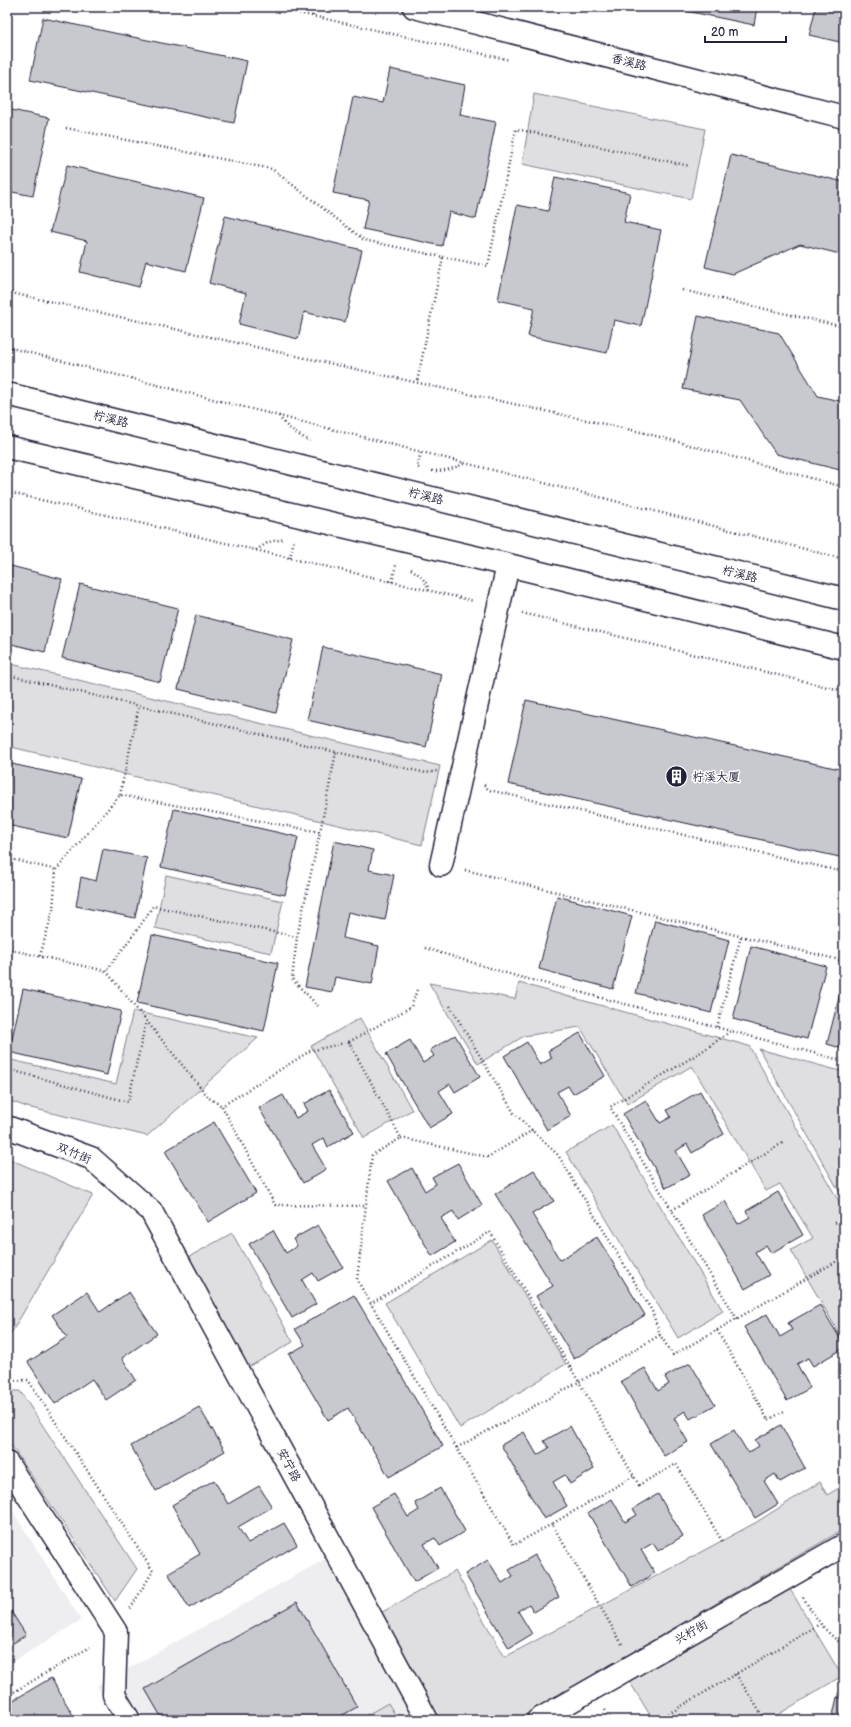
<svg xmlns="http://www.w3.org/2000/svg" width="851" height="1727" font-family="'Balsamiq Sans','LXGW WenKai TC',sans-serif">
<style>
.built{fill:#eeeef1}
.green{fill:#dfdfe2;stroke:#80808e}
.building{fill:#c8c8cf;stroke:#22223b}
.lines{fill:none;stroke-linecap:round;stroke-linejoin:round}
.minor-casing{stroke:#22223b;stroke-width:25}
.major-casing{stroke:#22223b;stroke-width:25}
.path{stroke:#22223b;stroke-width:2.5;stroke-dasharray:1 3;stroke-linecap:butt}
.minor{stroke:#fff;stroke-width:22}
.major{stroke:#fff;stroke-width:22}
.labels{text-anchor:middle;stroke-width:3;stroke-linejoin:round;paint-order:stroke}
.street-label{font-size:12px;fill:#22223b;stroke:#fff}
.poi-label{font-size:12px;fill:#22223b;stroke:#fff;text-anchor:start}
</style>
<rect width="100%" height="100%" fill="#fff"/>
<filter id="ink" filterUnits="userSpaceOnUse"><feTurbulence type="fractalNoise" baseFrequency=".025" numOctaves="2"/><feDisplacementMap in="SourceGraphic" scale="8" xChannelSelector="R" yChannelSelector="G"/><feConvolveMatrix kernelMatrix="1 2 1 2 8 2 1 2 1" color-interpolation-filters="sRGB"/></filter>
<g filter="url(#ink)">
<path class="built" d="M7 1502 81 1620 7 1665Z
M325 1559 414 1720H116L97 1686Z"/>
<path class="green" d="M534 94 705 129 691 199 522 164Z
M7 663 440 766 422 845 7 746Z
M166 875 283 901 271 953 155 928Z
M429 983 515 999 519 983 749 1046 844 1210V1342L791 1250 813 1238 780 1184 766 1191 692 1066 627 1104 580 1027 524 1036 478 1064Z
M133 1011 258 1038 147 1136 27 1107 7 1100V1059L116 1084Z
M360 1018 412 1110 364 1138 311 1046Z
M759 1049 844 1072V1200Z
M612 1125 723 1311 678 1338 566 1152Z
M7 1158 93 1195 7 1340Z
M232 1233 293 1342 247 1368 185 1259Z
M492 1240 566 1364 460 1428 385 1303Z
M7 1391H20L137 1569 115 1601 7 1439Z
M820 1482 827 1495 844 1485V1529L516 1720H435L377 1615 455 1571 505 1657 755 1523Z
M787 1584 842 1676 769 1720H653L628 1679Z
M388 1703 398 1720H358Z"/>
<path class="building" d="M667 7H757L754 25Z
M816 7H844V43L809 35Z
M43 18 247 61 234 123 30 80Z
M390 69 465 85 460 115 496 122 476 219 449 212 442 246 363 229 369 200 333 193 353 97 383 103Z
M7 109 49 118 33 196 7 191Z
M731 155 844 182V255L800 244 733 274 705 267Z
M67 165 204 198 186 271 146 261 139 287 80 272 87 241 50 232Z
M555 177 630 193 624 222 661 230 641 326 614 320 607 353 528 336 534 308 498 300 517 205 548 211Z
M225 216 362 250 345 322 304 312 298 339 239 324 246 293 209 283Z
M698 316 779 333 818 396 844 402V471L776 454 740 400 683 389Z
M7 565 62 579 45 652 7 643Z
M80 584 178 608 160 682 62 658Z
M196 615 293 640 276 713 178 689Z
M323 647 442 674 426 747 307 720Z
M526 700 844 770V858L508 784Z
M7 763 81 779 68 838 7 825Z
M174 809 298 837 285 895 161 867Z
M334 841 373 850 369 870 394 875 385 920 348 912 343 938 379 946 372 984 335 977 332 992 305 987Z
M103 849 147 858 135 918 76 906 81 877 96 881Z
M557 896 632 916 613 989 539 969Z
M655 920 729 940 711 1013 636 993Z
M152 935 278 963 264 1031 137 1003Z
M751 946 826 966 807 1039 733 1019Z
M844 978V1049L827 1044Z
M23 989 121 1011 107 1075 9 1052Z
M580 1033 605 1076 573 1094 568 1086 557 1092 571 1116 547 1130 504 1056 527 1042 540 1065 552 1058 548 1051Z
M455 1035 480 1077 455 1092 450 1084 439 1091 453 1114 429 1128 386 1054 410 1040 423 1063 434 1056 430 1050Z
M329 1090 354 1132 328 1147 324 1138 312 1145 326 1169 303 1183 259 1108 283 1095 296 1118 308 1111 304 1104Z
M700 1091 724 1134 692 1153 687 1144 676 1151 690 1175 666 1188 623 1114 646 1100 660 1123 671 1117 667 1110Z
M214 1122 256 1193 208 1222 165 1151Z
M458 1163 482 1205 458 1220 453 1211 441 1218 455 1242 432 1256 388 1181 412 1168 425 1191 436 1184 432 1177Z
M534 1170 554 1201 532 1214 560 1260 597 1237 645 1315 574 1359 536 1296 553 1286 495 1194Z
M778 1192 803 1235 771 1253 766 1245 755 1252 769 1275 745 1289 702 1215 725 1201 738 1224 750 1217 746 1211Z
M318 1225 343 1267 318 1281 313 1273 302 1280 316 1304 292 1318 249 1244 273 1230 286 1253 297 1246 293 1239Z
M87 1292 100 1312 129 1292 157 1334 122 1358 136 1380 106 1400 92 1379 55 1404 28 1362 67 1337 52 1315Z
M354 1295 443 1446 389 1477 348 1408 328 1420 289 1354 305 1345 295 1329Z
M820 1305 844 1345V1348L813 1366 808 1358 797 1364 810 1388 787 1401 744 1327 767 1314 780 1337 792 1330 788 1323Z
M690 1363 715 1405 690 1419 685 1411 674 1418 688 1442 664 1456 621 1381 645 1368 658 1391 669 1384 665 1377Z
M199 1407 225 1451 156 1491 131 1446Z
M781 1425 805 1468 780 1482 775 1474 764 1481 778 1504 755 1518 711 1444 734 1430 748 1453 759 1446 755 1440Z
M570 1426 594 1469 570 1484 565 1475 553 1482 567 1506 544 1519 501 1445 524 1432 537 1455 549 1448 544 1441Z
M214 1480 228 1504 259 1486 272 1507 238 1527 248 1543 284 1523 297 1545 189 1608 168 1573 200 1554 172 1505Z
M440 1488 465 1531 440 1546 435 1538 424 1544 438 1568 414 1582 371 1507 394 1494 408 1517 419 1510 415 1503Z
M658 1494 683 1536 658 1551 653 1543 641 1550 655 1573 632 1587 588 1513 612 1499 625 1522 637 1515 633 1509Z
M535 1555 559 1597 534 1612 529 1604 518 1611 532 1634 509 1648 465 1574 488 1560 502 1583 513 1576 509 1570Z
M297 1602 357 1707 334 1720H163L145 1689Z
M7 1605 26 1635 7 1647Z
M51 1678 76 1720H7V1704Z
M837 1697 844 1699V1720H832Z"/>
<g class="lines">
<defs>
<path id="minor" d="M414 7 844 117
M441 865 508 565
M7 1127 91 1158 151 1211 427 1720
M7 1463 116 1632 114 1695 129 1720
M538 1720 844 1545"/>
<path id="major" d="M7 394 844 599
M7 447 508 565 844 648"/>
</defs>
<use href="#minor" class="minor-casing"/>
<use href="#major" class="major-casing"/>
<path class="path" d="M272 7 510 60
M313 16 315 7
M66 128 272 169 364 240 443 257 417 382
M443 257 488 266 516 129 690 166
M682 290 844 327
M7 292 645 433 844 487
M7 347 844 559
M279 416C286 428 298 435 310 441
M419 468 417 467 421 452
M432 471C444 471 454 469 465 463
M7 492 474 601
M256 550 269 542 283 539
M290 558 294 540
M411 569C419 574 427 581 429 591
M392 582 396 565
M522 613 844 691
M7 675 426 773 437 771
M484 785 489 790 844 872
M120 795 139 706
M320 832 336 752
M7 858 56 870
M7 863 8 858
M465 870 844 961
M425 948 516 976 731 1031
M7 949 106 971 140 926 153 906 297 937 292 979 318 1006
M40 956 53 910 56 870 120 795 320 832 297 937
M106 971 209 1098 222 1106
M417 990 411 1007 349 1042 401 1138 372 1155 357 1280 514 1545 552 1524
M450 1006 514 1113 558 1155 652 1311 660 1335
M717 1027 741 936
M349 1042 310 1051 222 1106 275 1205 366 1206
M7 1069 128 1102 146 1021
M401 1138 488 1157 533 1130
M672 1210 784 1142
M835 1223 844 1218
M370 1304 490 1232 579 1382 456 1448
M737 1319 610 1107 701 1052 731 1031 844 1061
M717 1330 844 1257
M7 1381 28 1380 153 1571 130 1609
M722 1541 676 1464 639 1485 579 1382 660 1335 673 1355 717 1330 768 1420 786 1410
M803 1597C816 1618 823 1630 844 1646
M622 1644 552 1524 634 1476
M736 1674 765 1720
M7 1696 90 1647
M605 1710 611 1720
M658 1720 820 1624"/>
<use href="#minor" class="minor"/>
<use href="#major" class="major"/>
</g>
</g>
<defs>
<symbol id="building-disc" viewBox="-11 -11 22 22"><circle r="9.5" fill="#22223b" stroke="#fff"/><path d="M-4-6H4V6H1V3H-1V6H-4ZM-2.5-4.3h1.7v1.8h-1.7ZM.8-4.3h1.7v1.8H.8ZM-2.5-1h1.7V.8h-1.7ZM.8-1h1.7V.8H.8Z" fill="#fff"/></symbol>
</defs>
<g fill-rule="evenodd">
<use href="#building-disc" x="664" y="764" width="25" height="25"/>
</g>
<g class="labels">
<g class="street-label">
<text transform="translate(629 62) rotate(14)" y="4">香溪路</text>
<text transform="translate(111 419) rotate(14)" y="4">柠溪路</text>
<text transform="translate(426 496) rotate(14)" y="4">柠溪路</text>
<text transform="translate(740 574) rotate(14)" y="4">柠溪路</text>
<text transform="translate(74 1153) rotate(23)" y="4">双竹街</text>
<text transform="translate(289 1465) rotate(62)" y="4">安宁路</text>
<text transform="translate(691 1632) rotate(-30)" y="4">兴柠街</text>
</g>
<g class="poi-label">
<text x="692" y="781">柠溪大厦</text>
</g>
</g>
<rect width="851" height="1727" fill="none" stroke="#fff" stroke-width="24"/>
<rect x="12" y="12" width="827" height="1703" fill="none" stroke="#22223b" stroke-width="1.5" filter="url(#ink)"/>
<path d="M705 36v6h81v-6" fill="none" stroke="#22223b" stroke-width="2"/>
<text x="711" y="36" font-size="12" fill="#22223b" stroke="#ffffff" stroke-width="3" paint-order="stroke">20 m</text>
</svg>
